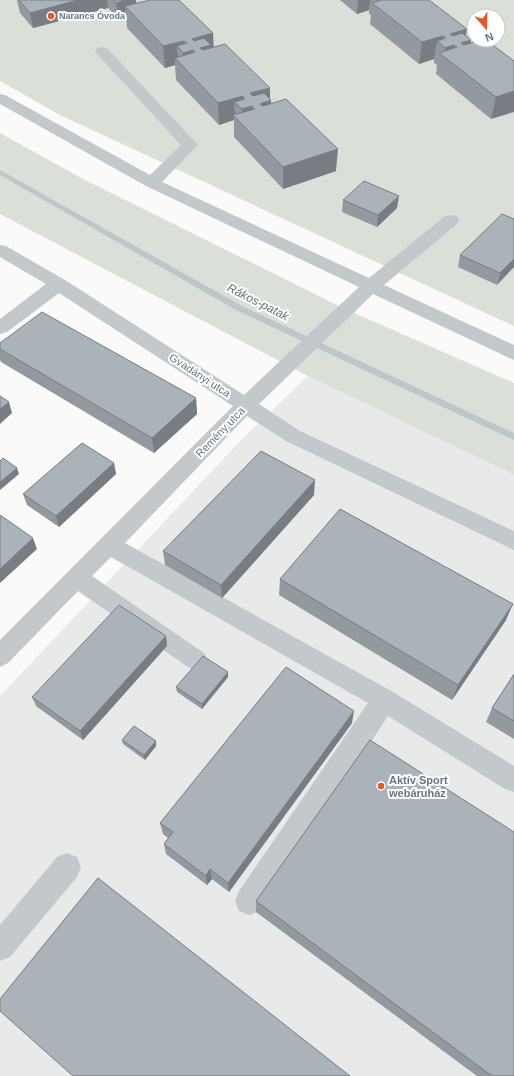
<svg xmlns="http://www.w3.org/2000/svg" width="514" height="1076" font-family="Arial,sans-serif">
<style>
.built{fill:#e8e9e9}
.green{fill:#dadfd7;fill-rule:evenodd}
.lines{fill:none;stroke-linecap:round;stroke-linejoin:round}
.stream{fill:#bbc7cb;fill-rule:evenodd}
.minor{fill:#c3c8cc;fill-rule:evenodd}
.wall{fill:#929a9f}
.shaded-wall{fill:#777d82}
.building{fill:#aab3b9;stroke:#777d82}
.poi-dot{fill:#e4572e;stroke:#fff;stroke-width:1.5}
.labels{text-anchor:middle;stroke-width:4;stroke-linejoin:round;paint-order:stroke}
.far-poi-label{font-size:9px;font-weight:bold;fill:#657683;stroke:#fff;text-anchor:start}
.street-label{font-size:11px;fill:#657683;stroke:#fff}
.poi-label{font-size:11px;font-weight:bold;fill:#657683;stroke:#fff;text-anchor:start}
.water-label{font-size:12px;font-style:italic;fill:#60757c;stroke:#fff}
</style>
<rect width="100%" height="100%" fill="#fafaf8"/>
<path class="built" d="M308 376 514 475V1076H0V696L245 436Z"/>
<path class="green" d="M0 0H514V326L60 115 0 81ZM474 16H498V40H474Z
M0 133 83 179 345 309 514 383V475L308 376 0 214Z"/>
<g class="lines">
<path class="stream" d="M0 170 242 306 514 433V440L236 310 0 175Z"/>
<path class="minor" d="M102 47 107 48 198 145 162 182 369 278 445 216 451 215 457 216 459 220 457 224 384 285 514 345V360L373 294 259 404 300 431 514 531V550L286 441 247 416 125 543 393 692 514 766V792L505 789 388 716 259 911 249 915 239 911 235 901 239 891 368 703 111 557 92 576 204 653 208 660 204 667 196 671 188 667 78 591 8 663 0 667V640L233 406 59 293 7 332 0 334V319L46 284 0 257V245L6 246 65 280 244 395 359 287 146 186 0 104V94L5 95 150 175 181 145 97 54 95 51 97 48Z
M67 853 77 857 81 867 77 877 10 957 0 961V925L57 857Z"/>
</g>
<path class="wall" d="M17 0H136V4L213 33V47L271 100V104L336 171 283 189 234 137V120L219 125 176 80 175 65 165 68 127 28 126 16 118 18 108 8 33 28 20 13Z
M340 0H429L466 36 470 43 514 61 491 119 436 74 437 65 434 63V59L419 64 370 24 371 15 369 14V10L357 14Z
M343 200 397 208 377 227 342 212Z
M514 219 497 285 458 267 460 255Z
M0 343 196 398 197 414 154 453 1 362 0 360Z
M114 463 116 474 59 527 27 505 23 494Z
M314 495 222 598 165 565 163 551Z
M280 579 506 620 452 700 279 595Z
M166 636 167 646 83 740 36 706 32 697Z
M514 674V739L486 722 492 708Z
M228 677 202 709 177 692 176 687Z
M352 723 229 892 212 879 207 885 166 854 164 844 168 838 163 834 160 823Z
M122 740 156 746 145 760 123 744Z
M256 901 514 1076H477L256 912Z"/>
<path class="shaded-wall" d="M78 0H107L108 8 33 28 30 13Z
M116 0H136L137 13 125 6 126 16 118 18 116 3Z
M358 0H370L369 10 357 14Z
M467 29 465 42 471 40 467 61 457 47 454 45 452 63 444 57 445 48 450 34Z
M213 33 214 54 195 52 193 50 194 72 184 67 183 53 177 46 178 61 175 58V65L165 68 163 46 184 41 185 52 192 39Z
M443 36 442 45 437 41 434 59 419 64 422 42Z
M270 88V101L271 100V122L252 106V128L242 124V109L234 102 235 117 233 115 234 120 219 125 218 103 243 96V109L250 93Z
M514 91V112L491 119 496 97Z
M338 149 336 171 283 189V167Z
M399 196 397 208 377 227 378 215Z
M514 259V267L497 285 500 273Z
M196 398 197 414 154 453 152 438Z
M9 402 12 413 0 424V409Z
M114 463 116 474 59 527 56 516Z
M17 468 19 474 0 490V482Z
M315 480 314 495 222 598 221 585Z
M33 538 37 549 0 583V569Z
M513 604 506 620 452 700 458 685Z
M166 636 167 646 83 740 80 731Z
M228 672V677L202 709V704Z
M354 711 352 723 229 892 228 883Z
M156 741V746L145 760 144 755Z
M210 869 212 879 207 885 206 876Z"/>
<path class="building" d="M19 0H78L30 13Z
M113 0H126L116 3Z
M150 0H179L213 33 192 39 194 41 204 38 211 45 200 48 203 50 225 44 270 88 250 93 253 96 264 93 271 100 260 104 263 106 286 99 338 149 283 167 233 115 255 109 252 106 242 109 234 102 245 99 243 96 218 103 175 58 195 52 193 50 183 53 177 46 187 43 184 41 163 46 125 6Z
M381 0H429L467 29 450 34 453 36 462 33 471 40 461 43 464 45 481 40H486L514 61V91L496 97 439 53 457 47 454 45 445 48 437 41 446 38 443 36 422 42 372 3Z
M364 181 399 196 378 215 343 200Z
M502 214 514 219V259L500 273 460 255Z
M42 312 196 398 152 438 0 349V343Z
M0 396 9 402 0 409Z
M82 443 114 463 56 516 23 494Z
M261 451 315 480 221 585 163 551Z
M3 458 17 468 0 482V461Z
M340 509 513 604 458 685 280 579Z
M0 515 33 538 0 569Z
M119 605 166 636 80 731 32 697Z
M203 656 228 672 202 704 176 687Z
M286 667 354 711 228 883 210 869 206 876 164 844 173 832 160 823Z
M514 674V721L492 708Z
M134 726 156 741 144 755 122 740Z
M370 740 514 832V1076H492L256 901Z
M98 878 350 1076H73L0 1011V999Z"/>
<g class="poi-dot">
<circle cx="51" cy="16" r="4"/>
<circle cx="381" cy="786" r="4"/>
</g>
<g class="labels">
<g class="far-poi-label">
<text x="59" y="19">Narancs Óvoda</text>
</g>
<g class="street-label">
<text transform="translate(200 375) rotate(33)" y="4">Gvadányi utca</text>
<text transform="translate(220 432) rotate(-46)" y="4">Remény utca</text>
</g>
<g class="poi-label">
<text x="389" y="784">Aktív Sport<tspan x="389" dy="13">webáruház</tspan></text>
</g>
<g class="water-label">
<text transform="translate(258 302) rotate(27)" y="4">Rákos-patak</text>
</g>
</g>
<g transform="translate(486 28) rotate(160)"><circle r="19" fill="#ffffff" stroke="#c1c8cd"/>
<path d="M0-3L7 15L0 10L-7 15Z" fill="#e4572e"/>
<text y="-6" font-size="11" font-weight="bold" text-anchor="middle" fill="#657683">N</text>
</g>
</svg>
